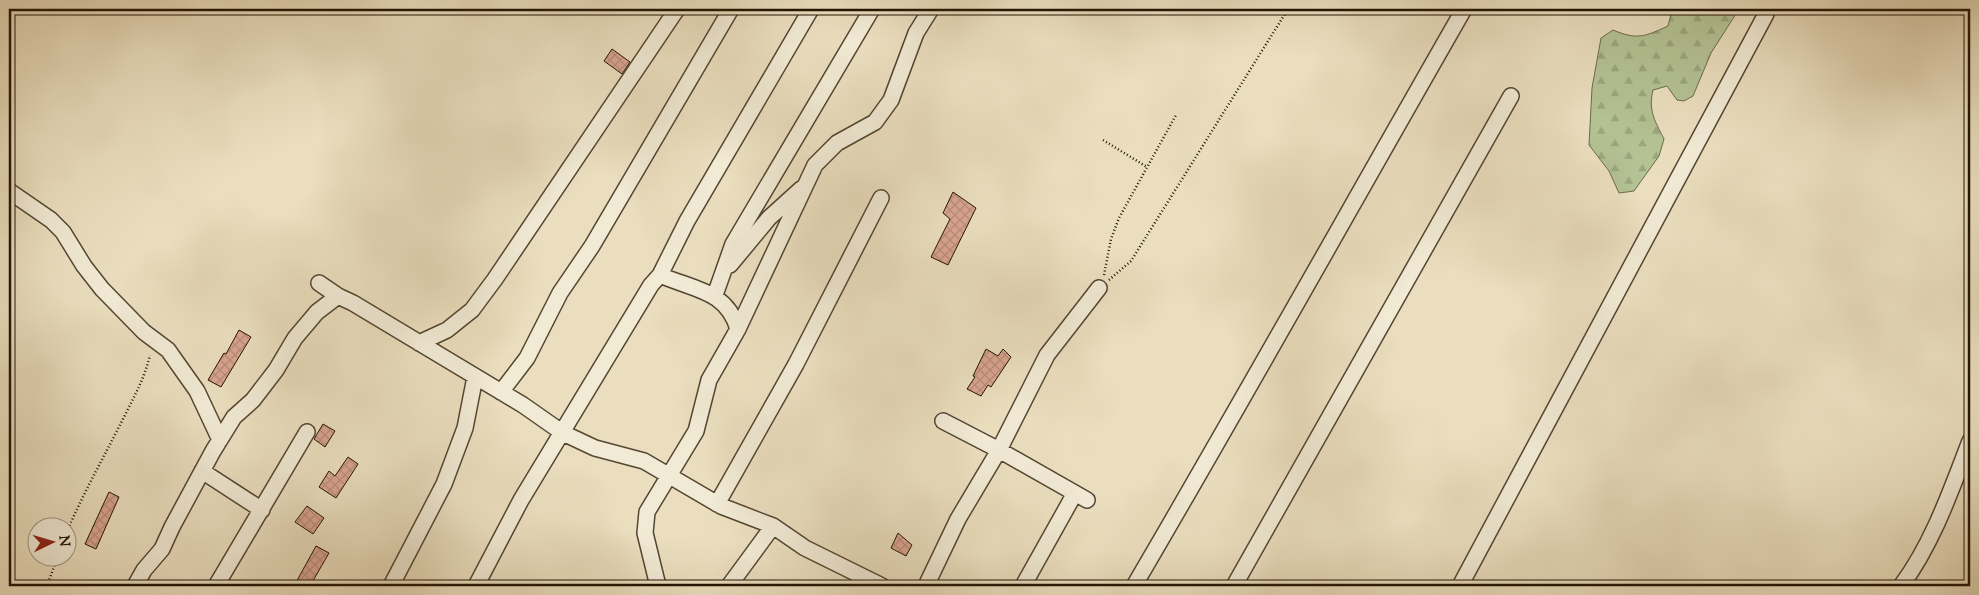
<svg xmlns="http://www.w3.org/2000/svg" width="1979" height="595" font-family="'Sorts Mill Goudy',serif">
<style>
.forest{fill:url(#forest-firs);stroke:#6b6b4c}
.building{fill:url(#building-cross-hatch);stroke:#221404}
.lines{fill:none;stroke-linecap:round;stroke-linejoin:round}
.minor-casing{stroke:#544632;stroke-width:18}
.path{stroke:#221404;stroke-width:2.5;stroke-dasharray:1 2.5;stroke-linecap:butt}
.minor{stroke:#f1ead5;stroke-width:15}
</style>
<defs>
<pattern id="forest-firs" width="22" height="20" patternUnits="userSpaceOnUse" patternTransform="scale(1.25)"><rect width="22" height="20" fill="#b4c294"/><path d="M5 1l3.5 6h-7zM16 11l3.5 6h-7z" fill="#9aa67e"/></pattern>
<pattern id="building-cross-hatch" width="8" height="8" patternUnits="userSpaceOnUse" patternTransform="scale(1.25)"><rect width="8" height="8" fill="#d8a48f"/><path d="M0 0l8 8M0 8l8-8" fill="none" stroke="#b98c7a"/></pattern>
</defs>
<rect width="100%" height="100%" fill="#eadebe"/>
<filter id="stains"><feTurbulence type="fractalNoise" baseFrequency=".004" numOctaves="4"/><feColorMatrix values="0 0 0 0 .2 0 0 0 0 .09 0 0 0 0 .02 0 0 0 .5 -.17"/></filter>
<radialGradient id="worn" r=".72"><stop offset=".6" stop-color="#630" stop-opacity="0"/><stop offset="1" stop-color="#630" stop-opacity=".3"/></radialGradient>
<path class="forest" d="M1666 9H1739L1711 53 1693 96 1684 101 1677 100 1667 86 1653 90C1648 111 1655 121 1664 139L1659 156 1634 191 1619 193 1609 171 1589 145 1592 88 1601 38 1613 30C1637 40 1644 37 1668 26L1671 14Z"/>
<path class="building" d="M612 49 630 62 622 74 604 61Z
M953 192 976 208 948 265 931 257 950 219 943 213Z
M239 330 251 337 221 387 208 380 224 353 226 354Z
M986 349 998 356 1003 349 1011 357 991 387 988 385 981 396 967 389 975 377 973 376Z
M323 424 335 431 325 447 314 439Z
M348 457 358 464 336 498 319 487 329 471 335 476Z
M109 492 119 497 96 549 85 544Z
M307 506 324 518 313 534 295 522Z
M898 533 912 545 906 556 891 548Z
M316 546 329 553 310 586H294Z"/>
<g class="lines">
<defs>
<path id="minor" d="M9 191 51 220 63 232 84 266 102 289 144 332 168 350 197 391 220 440
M730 265 769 218 801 189
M660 275C694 290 726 290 738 329
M319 283 338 296 353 303 523 405 563 433 595 448 644 461 721 506 773 526 805 548 882 586
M715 295 733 244 872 9
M419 343 447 330 472 310 495 279 677 9
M501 392 527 358 560 293 592 246 731 9
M943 421 999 450 1087 500
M202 471 262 510
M717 504 796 364 881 198
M135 586 144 570 162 549 172 527 213 451 234 417 253 400 276 370 295 338 317 312 338 296
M216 586 307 432
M391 586 444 484 465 428 475 377
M476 586 521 500 651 285 660 275 687 221 811 9
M658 586 645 533 647 512 696 431 709 380 738 329 815 165 837 143 875 122 891 100 916 33 931 9
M729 586 773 526
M926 586 958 519 999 450 1047 355 1099 288
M1023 586 1075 493
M1134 586C1246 395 1354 201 1464 9
M1234 586 1511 96
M1460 586 1766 14
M1901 586C1933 543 1951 490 1970 441"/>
</defs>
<use href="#minor" class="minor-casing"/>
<path class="path" d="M1103 140 1147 167
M1104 275 1111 239 1119 218 1176 115
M1109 280 1131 261 1288 9
M68 529C85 490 106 453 125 415 135 395 145 377 150 355
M47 586 57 558"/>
<use href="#minor" class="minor"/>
</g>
<rect width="1979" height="595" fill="none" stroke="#eadebe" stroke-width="30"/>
<rect x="10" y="10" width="1959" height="575" fill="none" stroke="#221404" stroke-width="2.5"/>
<rect x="15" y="15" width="1949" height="565" fill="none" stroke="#221404"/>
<g transform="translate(52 542) rotate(85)"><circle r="24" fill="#f1ead5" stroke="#9e9481"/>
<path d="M0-4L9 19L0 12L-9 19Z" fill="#8f2418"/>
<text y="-8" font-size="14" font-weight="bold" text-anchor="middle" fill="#221404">N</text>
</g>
<rect width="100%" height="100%" filter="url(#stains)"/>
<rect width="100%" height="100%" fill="url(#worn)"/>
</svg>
